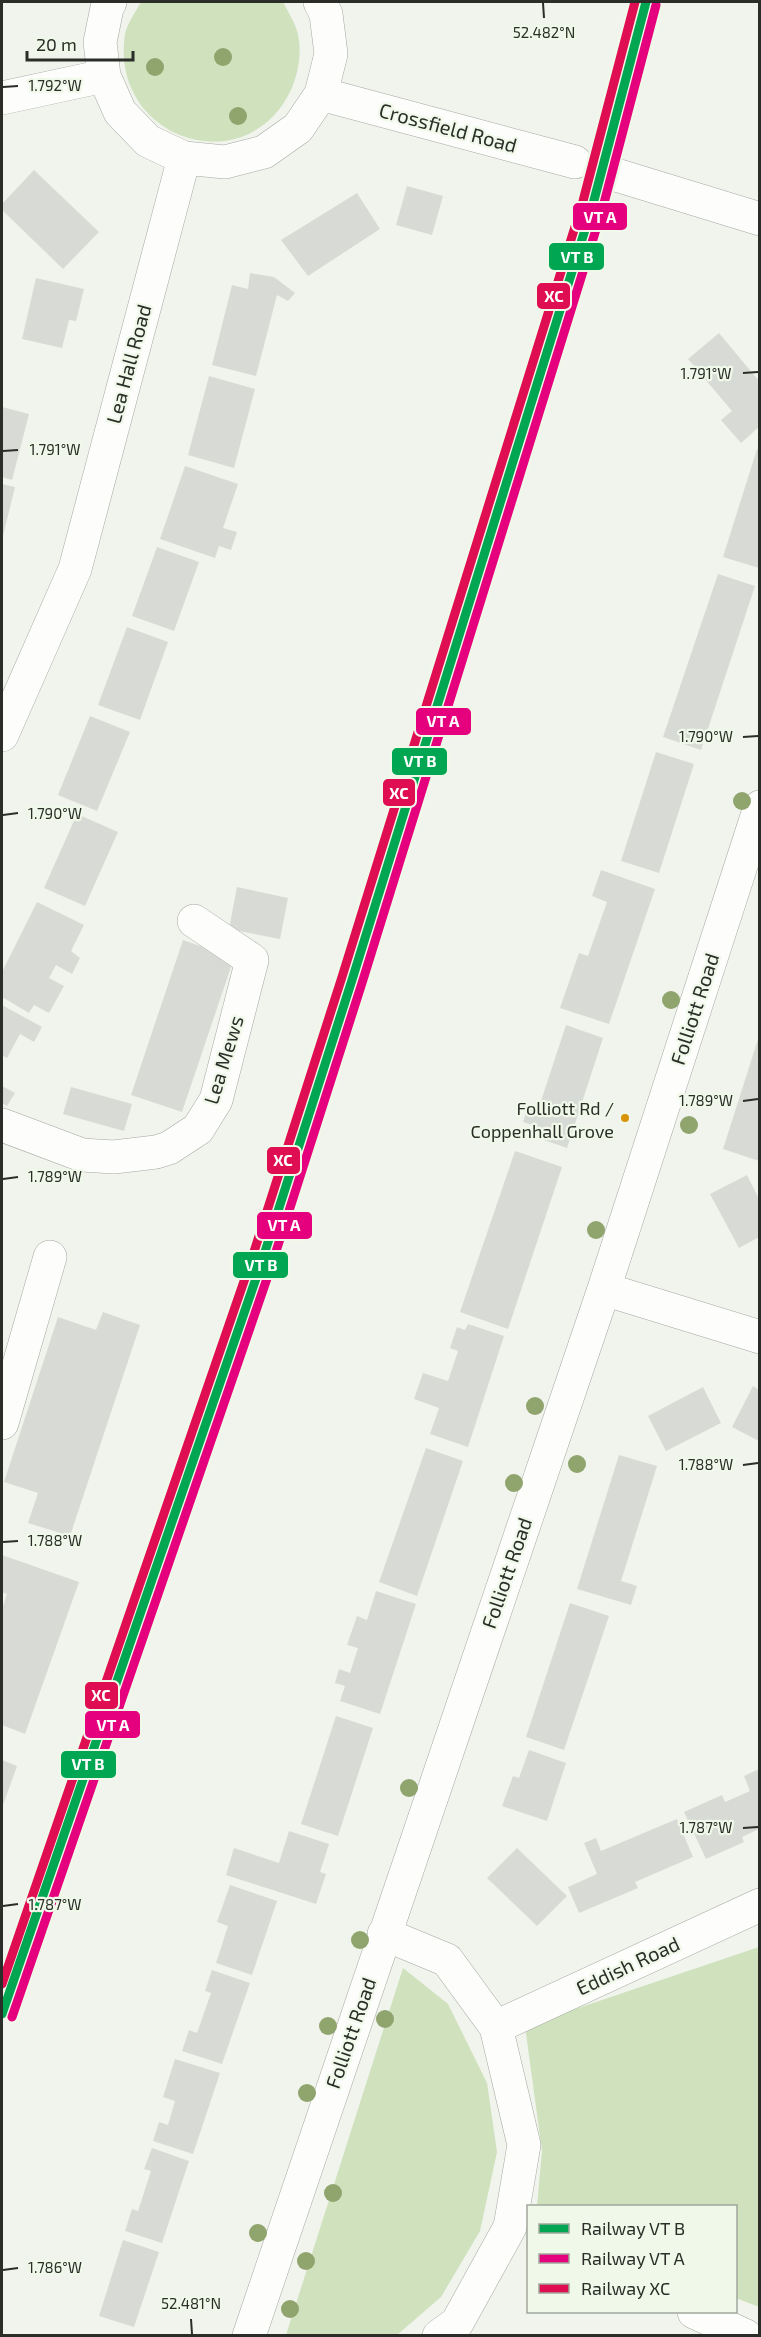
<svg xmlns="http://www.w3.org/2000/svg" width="761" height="2337" font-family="'Exo 2',sans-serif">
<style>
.green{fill:#cfe1bd}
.building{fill:#d8dbd5}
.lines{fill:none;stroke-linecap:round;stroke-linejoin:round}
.minor-casing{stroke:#a5a8a2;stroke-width:34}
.minor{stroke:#fdfdfc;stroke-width:33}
.rail-1-casing{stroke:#f0f8e9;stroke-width:14}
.rail-2-casing{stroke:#f0f8e9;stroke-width:14}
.rail-3-casing{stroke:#f0f8e9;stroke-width:14}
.rail-1{stroke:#00a651;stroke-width:9}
.rail-2{stroke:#e5007d;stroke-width:9}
.rail-3{stroke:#df0d52;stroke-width:9}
.tree{fill:#90a46e}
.ticks{fill:none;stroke:#2b2e28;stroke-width:2}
.bus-dot{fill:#d89406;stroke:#f0f8e9;stroke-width:2}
.labels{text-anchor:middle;stroke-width:4.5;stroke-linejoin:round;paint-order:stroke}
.bus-label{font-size:18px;fill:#2b2e28;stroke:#f0f8e9;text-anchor:end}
.street-label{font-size:20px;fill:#2b2e28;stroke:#f0f8e9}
.ticks-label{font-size:15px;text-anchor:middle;fill:#2b2e28;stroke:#f0f8e9;stroke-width:4.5;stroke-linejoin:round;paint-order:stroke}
.line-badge{stroke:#f0f8e9;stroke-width:2}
.badge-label{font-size:16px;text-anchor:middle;font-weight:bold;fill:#fff}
</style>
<rect width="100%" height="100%" fill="#f0f4ec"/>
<path class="green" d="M141 2H283C288 12 296 24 298 35 302 54 298 75 290 92 244 184 109 138 125 34 127 24 136 11 141 2Z
M759 1947V2307L736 2298V2206H537L542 2151 525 2026Z
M403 1968 448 2004 487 2083 497 2152 480 2231 441 2297 397 2335H286Z"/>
<path class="building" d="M34 170 99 232 63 269 2 210V204Z
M407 186 443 196 432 235 396 225Z
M357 193 380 229 308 276 281 240Z
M250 273 274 277 295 293 288 301 277 295 256 376 212 365 232 285 248 289Z
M36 278 84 289 76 321 69 320 62 348 22 339Z
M719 333 759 381V427L741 443 721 420 732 411 688 359Z
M209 376 255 389 234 468 188 455Z
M2 407 29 414 12 480 2 477Z
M757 449H759V568L723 557Z
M185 466 238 484 223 528 237 532 231 550 219 546 215 558 160 539Z
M2 484 15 487 2 540Z
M157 547 199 562 174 631 132 616Z
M718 574 755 586 701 750 663 737Z
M127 627 168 642 140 720 98 705Z
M90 716 130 732 97 811 58 795Z
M656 752 694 764 659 873 621 861Z
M77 814 118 832 85 906 44 888Z
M601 870 655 889 609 1024 560 1008 579 953 588 956 607 902 592 896Z
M237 887 288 898 280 939 229 929Z
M37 902 84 925 71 951 80 958 72 974 56 965 49 978 64 986 49 1013 34 1005 29 1013 2 997V972Z
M183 940 234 958 182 1112 131 1095Z
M2 1005 42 1027 34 1042 20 1034 7 1058 2 1055Z
M566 1025 603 1038 567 1148 532 1136 535 1126 523 1122 529 1104 539 1107Z
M759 1036V1161L723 1149Z
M2 1086 15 1093 7 1106 2 1103Z
M71 1087 132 1104 124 1131 63 1114Z
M515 1151 562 1167 508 1329 460 1312Z
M747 1175 759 1199V1237L739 1248 710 1194Z
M103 1312 140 1325 70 1536 28 1523 38 1493 4 1482 58 1317 96 1330Z
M468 1324 504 1336 468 1447 430 1434 439 1408 414 1399 423 1373 448 1381 458 1351 450 1348 457 1327 465 1330Z
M753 1386 759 1390V1441L732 1427Z
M703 1387 721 1423 666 1451 648 1416Z
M426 1448 463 1461 417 1596 379 1582Z
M619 1455 657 1466 621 1581 637 1586 631 1605 577 1589Z
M2 1555 79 1582 25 1734 2 1725V1609L7 1594 2 1592Z
M376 1591 416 1604 380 1714 340 1701 345 1686 335 1683 339 1669 350 1673 358 1648 347 1645 357 1616 367 1620Z
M570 1603 609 1616 564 1750 526 1737Z
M336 1716 373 1728 338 1836 301 1824Z
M529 1750 566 1763 547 1821 502 1806 513 1776 519 1778Z
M2 1760 17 1766 2 1808Z
M759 1769V1829L742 1837 744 1842 706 1859 684 1812 722 1795 725 1802 750 1791 744 1776Z
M677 1819 693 1857 635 1882 638 1888 579 1913 568 1887 597 1874 584 1843 596 1838 601 1851Z
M289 1831 329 1844 320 1872 326 1874 316 1904 226 1875 234 1848 279 1863Z
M517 1848 567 1896 537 1926 487 1878Z
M230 1885 277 1901 252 1975 216 1963 228 1926 217 1922Z
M212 1970 250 1983 222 2064 182 2051 189 2030 197 2033 211 1993 205 1991Z
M175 2059 220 2073 193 2154 153 2141 159 2122 168 2125 175 2101 163 2097Z
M152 2148 189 2161 162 2243 125 2231 132 2209 138 2211 151 2171 144 2169Z
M123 2240 159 2252 134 2327 99 2316Z"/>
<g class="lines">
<defs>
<path id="minor" d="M110 2 107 8 100 42 104 76 120 112 148 141 184 158 225 162 264 152 298 128 321 94 331 54 326 14 320 2
M321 94 575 162
M2 98 104 76
M613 174 760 219
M2 735 75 569 184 158
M2 1125 82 1155 114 1157 156 1152 169 1148 198 1129 216 1100 252 960 194 921
M604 1289 760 1337
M2 1423 50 1257
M384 1934 447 1960 496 2027 524 2145 510 2227 457 2323 439 2336
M496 2027 760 1905
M694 2312 746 2336
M249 2336 604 1289 760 807"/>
</defs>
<use href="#minor" class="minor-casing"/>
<use href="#minor" class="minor"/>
<defs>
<path id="rail-1" d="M2 2014 262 1261 352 980 593 204 646 2"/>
<path id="rail-2" d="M12 2017 272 1264 362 983 603 207 656 5"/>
<path id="rail-3" d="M2 1984 252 1258 342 977 583 201 635 2"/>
</defs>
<use href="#rail-1" class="rail-1-casing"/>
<use href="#rail-2" class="rail-2-casing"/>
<use href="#rail-3" class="rail-3-casing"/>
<use href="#rail-1" class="rail-1"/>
<use href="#rail-2" class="rail-2"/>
<use href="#rail-3" class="rail-3"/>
</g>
<g class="tree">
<circle cx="223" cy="57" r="9"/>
<circle cx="155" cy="67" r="9"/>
<circle cx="238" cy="116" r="9"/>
<circle cx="742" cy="801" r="9"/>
<circle cx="671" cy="1000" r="9"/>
<circle cx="689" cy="1125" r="9"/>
<circle cx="596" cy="1230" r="9"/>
<circle cx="535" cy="1406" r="9"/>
<circle cx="577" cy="1464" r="9"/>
<circle cx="514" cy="1483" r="9"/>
<circle cx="409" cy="1788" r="9"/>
<circle cx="360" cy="1940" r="9"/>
<circle cx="385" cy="2019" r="9"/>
<circle cx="328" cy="2026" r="9"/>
<circle cx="307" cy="2093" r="9"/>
<circle cx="333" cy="2193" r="9"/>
<circle cx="258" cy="2233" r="9"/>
<circle cx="306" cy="2261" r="9"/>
<circle cx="290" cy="2309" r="9"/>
</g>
<path class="ticks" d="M543 3 544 18M3 87 18 86M743 373 758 372M3 451 18 450M743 737 758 736M3 815 18 813M743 1101 758 1099M3 1179 18 1177M743 1465 758 1463M3 1542 18 1541M743 1828 758 1827M3 1906 18 1904M3 2270 18 2268M191 2319 192 2334"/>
<circle class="bus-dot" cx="625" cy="1118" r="5"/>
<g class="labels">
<g class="bus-label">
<text x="614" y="1115">Folliott Rd /<tspan x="614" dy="23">Coppenhall Grove</tspan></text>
</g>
<g class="street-label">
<text transform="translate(448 128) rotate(15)" y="7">Crossfield Road</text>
<text transform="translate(129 364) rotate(-75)" y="7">Lea Hall Road</text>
<text transform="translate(695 1009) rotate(-72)" y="7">Folliott Road</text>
<text transform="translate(224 1060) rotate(-73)" y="7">Lea Mews</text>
<text transform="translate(507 1573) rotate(-71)" y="7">Folliott Road</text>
<text transform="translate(628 1966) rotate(-25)" y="7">Eddish Road</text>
<text transform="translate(351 2033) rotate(-71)" y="7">Folliott Road</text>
</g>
</g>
<g class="ticks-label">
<text x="544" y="38">52.482°N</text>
<text x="55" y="91">1.792°W</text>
<text x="706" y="379">1.791°W</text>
<text x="55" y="455">1.791°W</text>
<text x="706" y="742">1.790°W</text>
<text x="55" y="819">1.790°W</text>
<text x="706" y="1106">1.789°W</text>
<text x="55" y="1182">1.789°W</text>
<text x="706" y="1470">1.788°W</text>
<text x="55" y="1546">1.788°W</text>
<text x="706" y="1833">1.787°W</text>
<text x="55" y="1910">1.787°W</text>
<text x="55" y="2273">1.786°W</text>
<text x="191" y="2309">52.481°N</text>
</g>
<g class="line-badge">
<rect x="572" y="202" width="56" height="29" rx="6" fill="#e5007d"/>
<rect x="548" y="242" width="57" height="29" rx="6" fill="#00a651"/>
<rect x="536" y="282" width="35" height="28" rx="6" fill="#df0d52"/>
<rect x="415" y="707" width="57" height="29" rx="6" fill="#e5007d"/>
<rect x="391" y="747" width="57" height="29" rx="6" fill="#00a651"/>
<rect x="382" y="778" width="34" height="29" rx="6" fill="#df0d52"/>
<rect x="266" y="1146" width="35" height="29" rx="6" fill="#df0d52"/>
<rect x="256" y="1211" width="57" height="29" rx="6" fill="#e5007d"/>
<rect x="232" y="1251" width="57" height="28" rx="6" fill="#00a651"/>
<rect x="84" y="1681" width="35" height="29" rx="6" fill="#df0d52"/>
<rect x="84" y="1710" width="57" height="29" rx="6" fill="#e5007d"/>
<rect x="60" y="1750" width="57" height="29" rx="6" fill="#00a651"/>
</g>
<g class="badge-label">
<text x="600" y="223">VT A</text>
<text x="577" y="263">VT B</text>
<text x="554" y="302">XC</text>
<text x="443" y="727">VT A</text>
<text x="420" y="767">VT B</text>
<text x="399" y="799">XC</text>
<text x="283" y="1166">XC</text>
<text x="284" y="1231">VT A</text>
<text x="261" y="1271">VT B</text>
<text x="101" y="1701">XC</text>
<text x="113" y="1731">VT A</text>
<text x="88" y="1770">VT B</text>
</g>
<rect width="761" height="2337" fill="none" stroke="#2b2e28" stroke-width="6"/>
<rect x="527" y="2205" width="210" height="108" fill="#f0f8e9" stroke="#a1a79c" stroke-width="1.5"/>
<rect x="539" y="2224" width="30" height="9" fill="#00a651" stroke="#a1a79c" stroke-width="1.5"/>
<text x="581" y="2235" font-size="18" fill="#2b2e28">Railway VT B</text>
<rect x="539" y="2254" width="30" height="9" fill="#e5007d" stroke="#a1a79c" stroke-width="1.5"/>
<text x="581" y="2265" font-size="18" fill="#2b2e28">Railway VT A</text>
<rect x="539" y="2284" width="30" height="9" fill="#df0d52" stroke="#a1a79c" stroke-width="1.5"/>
<text x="581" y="2295" font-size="18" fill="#2b2e28">Railway XC</text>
<path d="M27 51v9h106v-9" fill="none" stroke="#2b2e28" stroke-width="3"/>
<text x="36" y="51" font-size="18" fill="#2b2e28" stroke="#f0f8e9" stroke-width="4.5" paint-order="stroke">20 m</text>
</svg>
